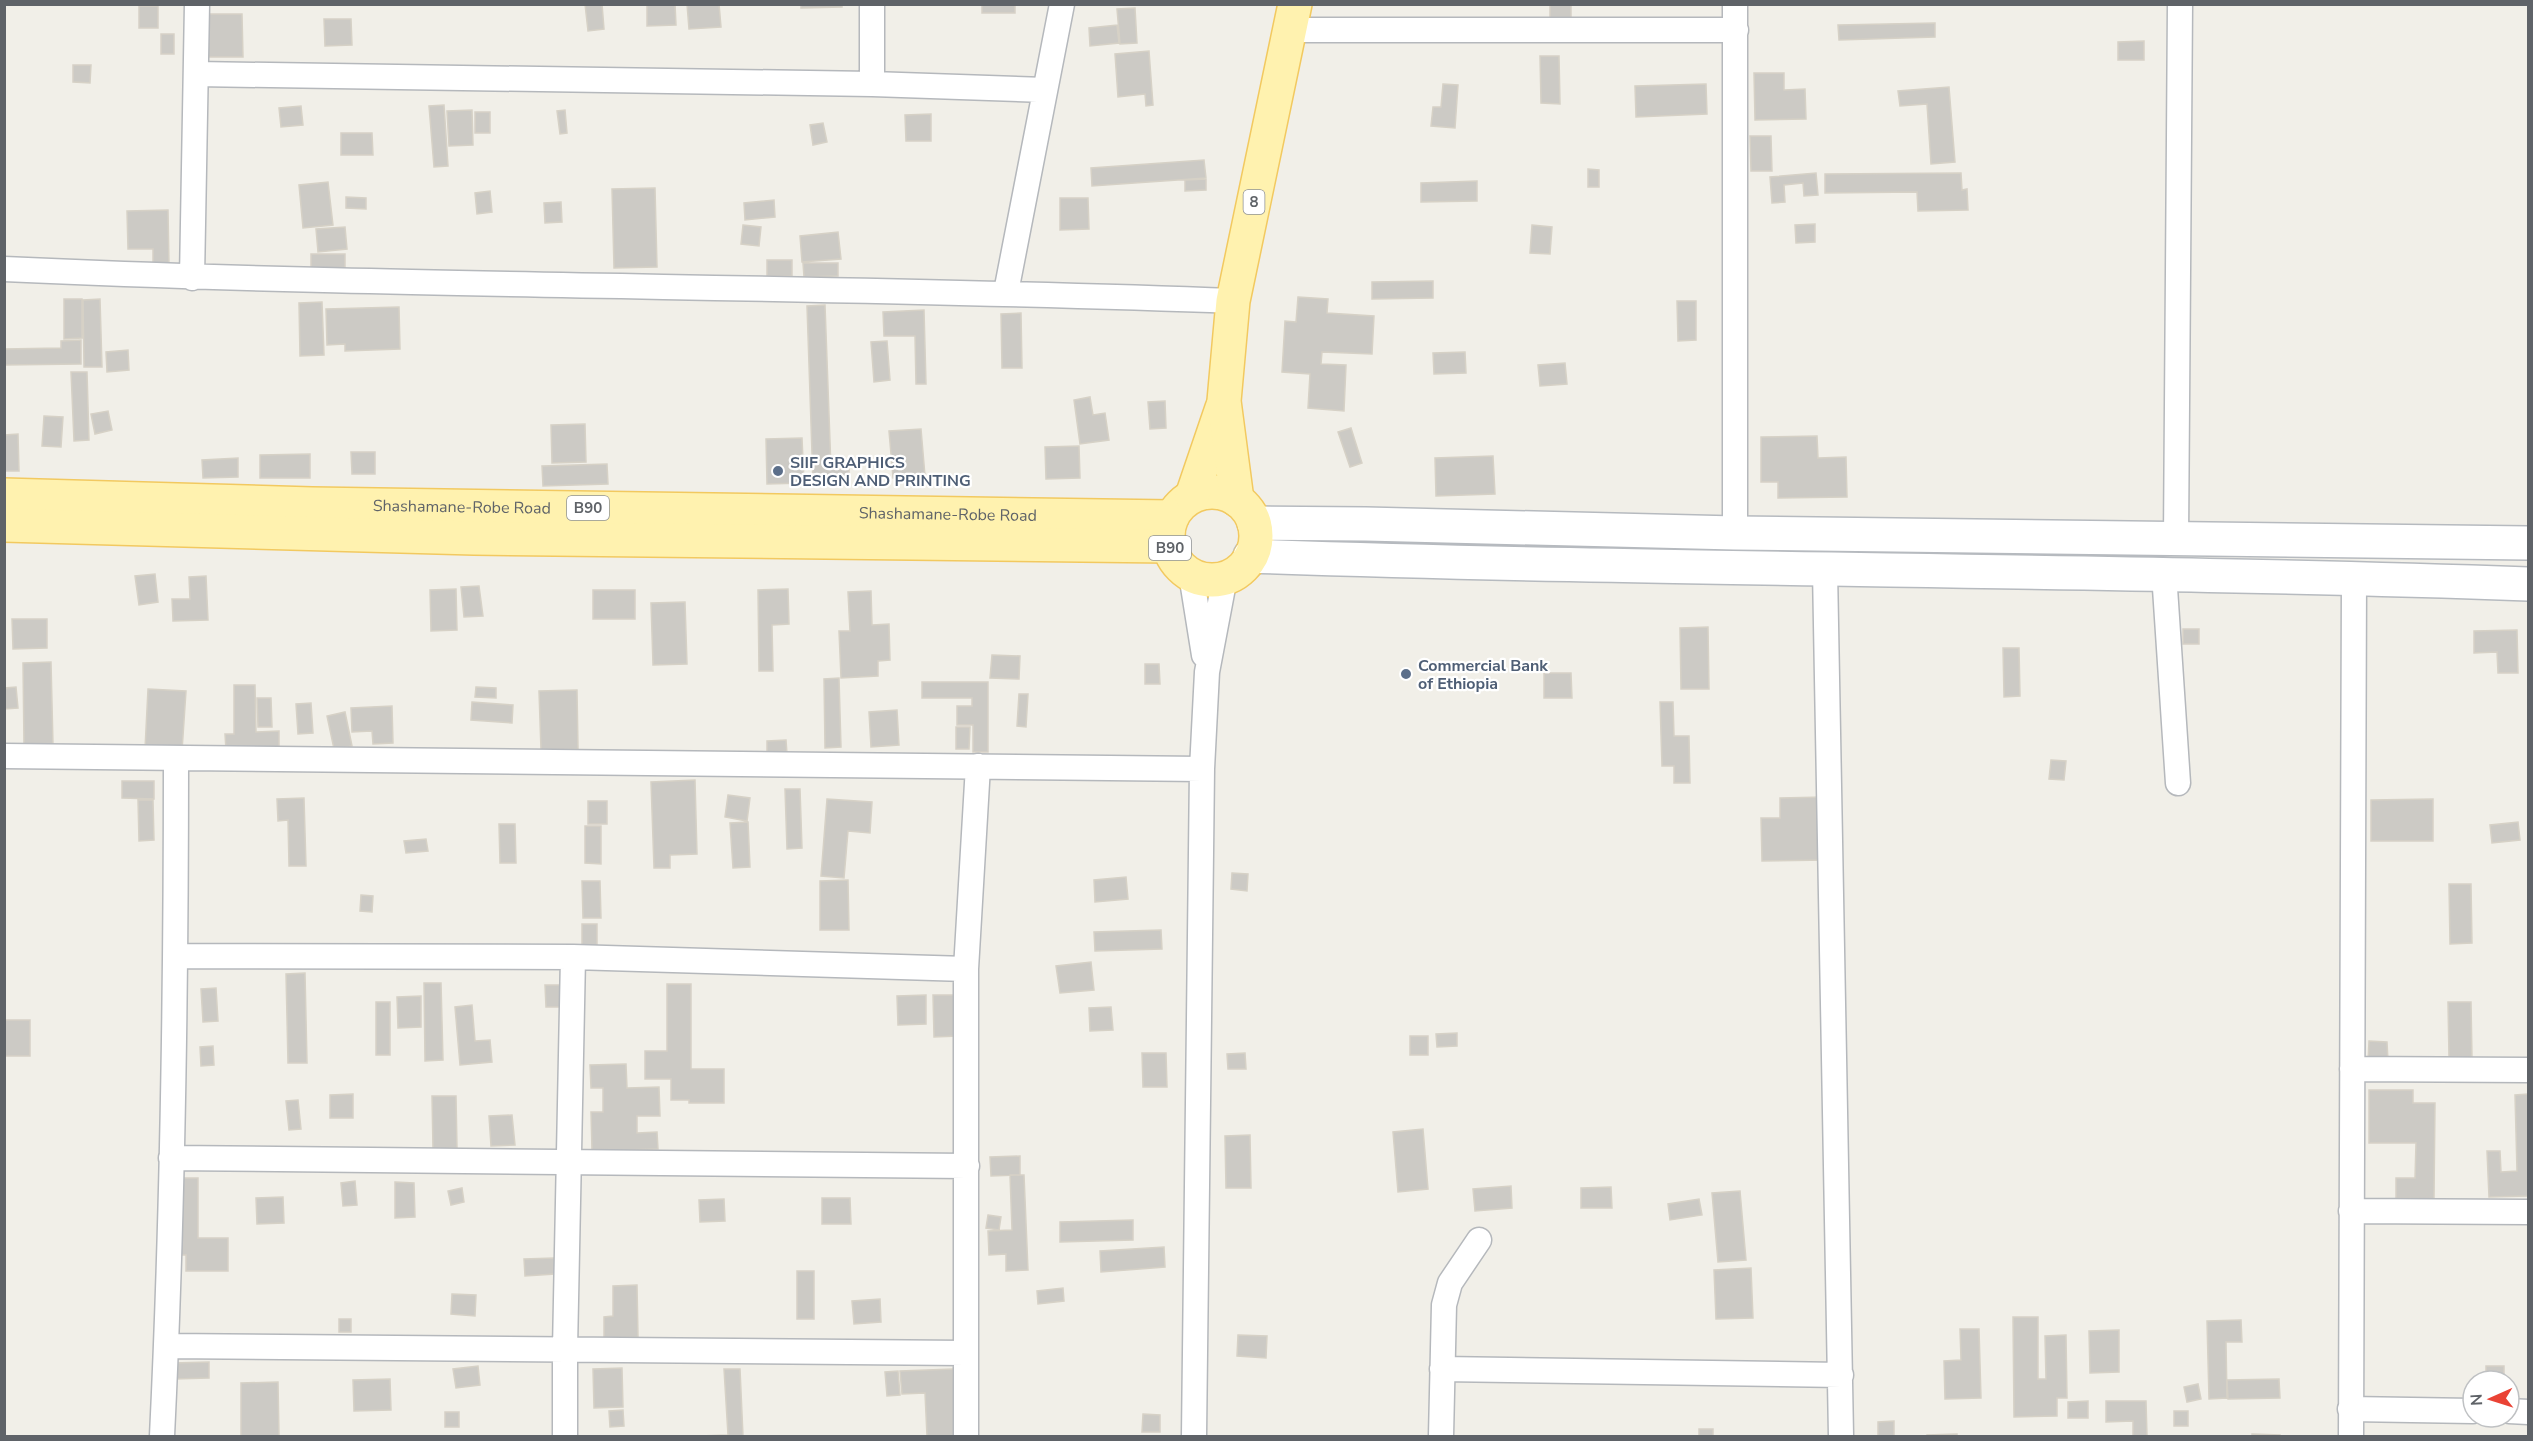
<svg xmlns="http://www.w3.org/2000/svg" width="2533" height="1441" font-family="'Nunito Sans',sans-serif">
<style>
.building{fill:#cccac5;stroke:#d6d1c6;stroke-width:1.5}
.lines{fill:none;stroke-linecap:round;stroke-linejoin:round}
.street-casing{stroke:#b5b8bc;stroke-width:27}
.secondary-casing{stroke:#b6babf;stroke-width:36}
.primary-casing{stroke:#f2c960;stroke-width:36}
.street{stroke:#fff;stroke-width:24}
.secondary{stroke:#fff;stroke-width:33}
.primary{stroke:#fff2af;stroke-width:33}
.service-dot{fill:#5c6f8a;stroke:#fff;stroke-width:2}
.labels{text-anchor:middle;stroke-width:4.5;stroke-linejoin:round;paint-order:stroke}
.shield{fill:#fff;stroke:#8f9295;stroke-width:1.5}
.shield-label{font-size:15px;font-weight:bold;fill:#5f6368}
.service-label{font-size:16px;font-weight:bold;fill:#4e5e75;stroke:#fff;text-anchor:start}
.street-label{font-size:16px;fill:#5f6368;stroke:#fff}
</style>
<rect width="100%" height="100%" fill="#f1efe8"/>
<path class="building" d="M585 4H602L604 29 588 31Z
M647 4H675L676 25 647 26Z
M687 4H719L721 27 689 29Z
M801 4H842V7L801 8Z
M982 4H1015V13H982Z
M1550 4H1571V21H1550Z
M139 6H158V28H139Z
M1135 8 1137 43 1120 44 1117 9Z
M203 14H242L243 57H204Z
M324 19H351L352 45 325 46Z
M1935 23V37L1839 40 1838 25Z
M1117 25 1119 43 1090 46 1089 28Z
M161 34H174V54H161Z
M2144 41V60H2118V42Z
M1149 51 1153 105 1146 106 1145 94 1118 97 1115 54Z
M1540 56H1559L1560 104 1541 103Z
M73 65H91L90 83 73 82Z
M1754 73H1784V90L1805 89 1806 119 1755 120Z
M1443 84 1458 85 1455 128 1431 126 1433 107H1441Z
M1706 84 1707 114 1636 117 1635 86Z
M1949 87 1955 162 1931 164 1927 104 1900 106 1898 91Z
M444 105 448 166 434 167 429 106Z
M301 106 303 125 281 127 279 108Z
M472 110 473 145 449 146 447 111Z
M565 110 567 133 560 134 557 111Z
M475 112H490V133H475Z
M931 114V141H906L905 115Z
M823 123 827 142 813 145 810 125Z
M341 133H372L373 155H341Z
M1750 136H1771L1772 171H1751Z
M1204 160 1206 178 1092 186 1091 168Z
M1588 169 1599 170V187H1588Z
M1816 173 1818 195 1804 196 1803 183 1784 185 1785 202 1772 203 1770 177Z
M1961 173 1962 190 1967 189 1968 210 1918 211 1917 192 1825 193V174Z
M1206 179V190L1185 191V180Z
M1477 181V201L1421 202V183Z
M328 182 333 225 303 228 299 185Z
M655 188 657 267 614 268 612 189Z
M490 191 492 212 477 214 475 193Z
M346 197 366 198V209L346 208Z
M1060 198H1088L1089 229 1060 230Z
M774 200 775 217 745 220 744 203Z
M561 202 562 222 545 223 544 203Z
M168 210 169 265H153V249H128L127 211Z
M1815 224V242L1796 243 1795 225Z
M743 225 761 227 759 246 741 244Z
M1532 225 1552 227 1550 254 1530 253Z
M345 227 347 249 318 252 316 229Z
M838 232 841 259 802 262 800 236Z
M311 254H345V271L311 272Z
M767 260H792V276H767Z
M803 263H838V276L804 277Z
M1433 281V298L1372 299V282Z
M1298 297 1328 299 1327 313 1374 316 1372 354 1322 352 1321 364 1346 365 1344 411 1308 408 1310 374 1282 372 1285 321 1296 322Z
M64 299H82V338L64 339Z
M100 299 102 367H84L83 300Z
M1677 301H1696V340L1678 341Z
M322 302 324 355 300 356 299 303Z
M825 305 831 469H849V481L813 483 807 306Z
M399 307 400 349 345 351V344L327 345 326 309Z
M924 310 926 384H916L915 336H884L883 312Z
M1021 313 1022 368H1002L1001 314Z
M81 340V364L4 365V349L61 348V341Z
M887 341 890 380 874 382 871 342Z
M128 350 129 370 107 372 106 352Z
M1465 352 1466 373 1434 374 1433 353Z
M1565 363 1567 384 1540 386 1538 365Z
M71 372H87L89 440 74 441Z
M1090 397 1093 415 1105 413 1109 440 1080 444 1074 400Z
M1165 401 1166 428 1150 429 1148 402Z
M108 411 112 430 95 434 91 414Z
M44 416 63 417 61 447 42 446Z
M585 424 586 462 552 463 551 425Z
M1351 428 1362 463 1350 467 1338 432Z
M921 429 925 476 893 478 889 431Z
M18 434 19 471H4V435Z
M1817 436 1818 458 1846 457 1847 497 1778 498V482H1761V437Z
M802 438 804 483 767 484 766 439Z
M1079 446 1080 478 1046 479 1045 447Z
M351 452H375V474H352Z
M310 454V478H260V455Z
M1493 456 1495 494 1436 496 1435 458Z
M238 458V477L203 478 202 460Z
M607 464 608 484 543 486 542 466Z
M155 574 158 602 139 605 135 576Z
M206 576 208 620 173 621 172 599H190L189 577Z
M479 586 483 616 464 617 461 587Z
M456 589 457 630 431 631 430 590Z
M788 589 789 624 772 625 773 671H759L758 590Z
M593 590H635V619H593Z
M871 591 872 625 889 624 890 660 878 661V676L841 678 839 631H850L848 592Z
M685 602 687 664 653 665 651 603Z
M12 619H47V648L13 649Z
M1708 627 1709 689H1681L1680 628Z
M2183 629H2199V644H2183Z
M2517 630 2518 673H2498L2497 652 2474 653V631Z
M2003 648H2019L2020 696 2004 697Z
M992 655 1020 656 1019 679 990 678Z
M51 662 53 745 24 746 23 663Z
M1145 664H1159L1160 684H1145Z
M1544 673H1571L1572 698H1544Z
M839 678 841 747 825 748 824 679Z
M922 682H988V752H973V725H957V706H972V698H922Z
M234 685H255L256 732 279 731V749L226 750 225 734H234Z
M16 687 18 708 4 709V688Z
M476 687 496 688V698L475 697Z
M148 689 186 691 182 751 145 749Z
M577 690 578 749 541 750 539 691Z
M1019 694H1028L1026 727 1017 726Z
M257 698H271L272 727H258Z
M472 702 513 705 512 723 471 720Z
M1660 702H1673L1674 736H1689L1690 783H1674V766H1662Z
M311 703 313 733 298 734 296 704Z
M392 706 393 743 373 744 372 731 352 732 351 708Z
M897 710 899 745 871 747 869 712Z
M345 712 352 746 334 749 327 716Z
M956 727H970L969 749H956Z
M786 740 787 754H767V741Z
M2051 760 2066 761 2064 780 2049 779Z
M695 780 697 854 670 855V868H654L651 782Z
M122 781H154V799L122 798Z
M785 789H800L802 848 787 849Z
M728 795 750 798 747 821 725 817Z
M1824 797 1826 860 1762 861 1761 818H1780V798Z
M304 798 306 866H289L288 820 278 821 277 799Z
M827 799 872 802 870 833 848 831 844 878 821 876Z
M2433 799V841H2371V800Z
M138 800H153L154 840 139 841Z
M588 801H607V824H588Z
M748 822 750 867 733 868 730 823Z
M2518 822 2520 840 2492 843 2490 825Z
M499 824H515L516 863H500Z
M585 826H601V864L585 863Z
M426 839 428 851 406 853 404 841Z
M1232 873 1248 874 1247 891 1231 889Z
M1126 877 1128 899 1095 902 1094 880Z
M848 880 849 930H820V881Z
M582 881H600L601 918H583Z
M2449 884H2471L2472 943 2450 944Z
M361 895 373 896 372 912 360 911Z
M582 924H597V948H582Z
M1161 930 1162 949 1095 951 1094 932Z
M1091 962 1094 990 1060 993 1056 966Z
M305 973 307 1063H288L286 974Z
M424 983H441L443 1060 425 1061Z
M667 984H691V1069H724V1103H689V1100H671V1079H645V1051H667Z
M545 985H561V1007H546Z
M216 988 218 1021 203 1022 201 989Z
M926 995V1024L898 1025 897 996Z
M933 995H957L958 1036 934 1037Z
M421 996V1027L398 1028 397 997Z
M376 1002H390V1055H376Z
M2448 1002H2471L2472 1058H2449Z
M472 1005 475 1041 490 1040 492 1062 460 1065 455 1007Z
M1111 1007 1113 1030 1090 1031 1089 1008Z
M4 1020H30V1056H4Z
M1457 1033V1046L1437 1047 1436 1034Z
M1410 1036H1428V1055H1410Z
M2369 1041 2387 1042 2388 1061 2368 1062Z
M213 1046 214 1065 201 1066 200 1047Z
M1142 1053H1166L1167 1087H1143Z
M1245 1053 1246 1069H1228L1227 1054Z
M626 1064 627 1088 659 1087 660 1116H637V1133L657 1132 658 1149 592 1151 591 1112H603V1088H591L590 1065Z
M2369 1090H2413V1103H2435L2434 1199 2396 1198V1178H2415L2416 1143H2369Z
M353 1094V1118H330V1095Z
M2528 1094V1196L2489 1197 2487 1151H2500L2501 1172 2517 1171 2515 1095Z
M432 1096H456L457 1148 433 1149Z
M298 1100 301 1129 289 1130 286 1101Z
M512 1115 515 1145 491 1146 489 1116Z
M1423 1129 1428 1189 1398 1192 1393 1132Z
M1250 1135 1251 1188H1226L1225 1136Z
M1020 1156V1175L991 1176 990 1157Z
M1010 1175H1024L1028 1270 1006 1271V1254L989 1255 988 1231 1012 1230Z
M177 1178H198V1238H228V1271H186V1255H178Z
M355 1181 357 1205 343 1206 341 1183Z
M395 1182 414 1183 415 1217 395 1218Z
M1511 1186 1512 1208 1475 1211 1473 1189Z
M1611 1187 1612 1208H1581V1188Z
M462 1188 464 1202 451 1205 448 1191Z
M1740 1191 1746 1260 1718 1262 1712 1193Z
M283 1197 284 1223 257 1224 256 1198Z
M822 1198H850L851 1224H822Z
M724 1199 725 1221 700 1222 699 1200Z
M1699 1199 1702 1215 1670 1220 1668 1204Z
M988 1215 1001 1217 999 1230 986 1228Z
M1133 1220V1240L1060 1242V1222Z
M1164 1247 1165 1267 1101 1272 1100 1251Z
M554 1258 555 1274 525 1276 524 1259Z
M1751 1268 1753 1318 1716 1319 1714 1270Z
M797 1271H814V1319H797Z
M637 1285 638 1337 604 1338V1317L613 1316V1286Z
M1063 1288 1064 1301 1038 1304 1037 1291Z
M452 1294 476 1295 475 1316 451 1314Z
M880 1299 881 1322 854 1324 852 1301Z
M2013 1317H2038V1379H2046L2045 1336 2066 1335 2067 1398H2057V1416L2014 1417Z
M339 1319H351V1332H339Z
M2241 1320 2242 1342H2226L2227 1398 2209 1399 2207 1321Z
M1960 1329H1979L1981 1398 1945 1399 1944 1361 1961 1360Z
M2119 1330V1372L2090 1373 2089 1331Z
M1238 1335 1267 1336 1266 1358 1237 1356Z
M209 1362V1378L174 1379 173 1363Z
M478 1366 480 1385 456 1388 453 1369Z
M2486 1366H2504V1381H2486Z
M622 1368 623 1407 594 1408 593 1369Z
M724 1369H740L743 1436H699L728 1435Z
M953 1369 956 1436H927L925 1393 902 1394 900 1371Z
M898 1371 900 1395 887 1396 885 1372Z
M390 1379 391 1410 354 1411 353 1380Z
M2279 1379 2280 1398 2228 1399 2227 1380Z
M278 1382 279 1436H241V1383Z
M2198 1384 2201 1399 2187 1402 2184 1387Z
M2088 1401V1418H2068V1402Z
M2106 1401H2146L2147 1436H2133V1421L2106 1422Z
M623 1410 624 1426 610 1427 609 1411Z
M2174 1411H2188V1426H2174Z
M445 1412H459V1427H445Z
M1143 1414 1160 1415V1432H1142Z
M1894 1421V1436H1878V1422Z
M1699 1429H1713V1436H1699Z
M1957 1434V1436H1927V1435Z
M2252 1434 2280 1435V1436H2252Z"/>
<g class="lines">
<defs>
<path id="street" d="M1289 30H1736
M196 74 872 84 1045 90
M872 84V4
M4 269C414 288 824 285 1233 301
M192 278 197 4
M1006 292 1062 4
M1735 533V4
M2176 539 2180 4
M1825 570 1841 1436
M2164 573 2178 783
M1191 574 1204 655
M4 756 1202 769
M176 956 573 957 966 969
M2352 1069 2528 1070
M171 1158 967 1166
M2351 1211 2528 1212
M167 1346 965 1353
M1442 1369 1841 1375
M2350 1409 2473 1411
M2509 1411 2528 1412
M162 1436C173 1211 176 985 176 760
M565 1436V1349L573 957
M966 1436V969L978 766
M1194 1436 1202 769 1207 672 1225 577
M1441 1436 1444 1305 1450 1283 1479 1240
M2351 1436 2354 578"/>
<path id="secondary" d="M1254 523 1366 524 1735 533 2528 543
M1250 556C1676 571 2103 569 2528 584"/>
<g id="primary">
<circle cx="1212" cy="536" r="44"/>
<path id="s1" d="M4 495 312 504 1172 517"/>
<path d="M1192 496 1222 408"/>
<path d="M1237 500 1224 401 1233 301 1295 4"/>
<path d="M4 525 474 538 1169 546"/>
</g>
</defs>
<use href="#street" class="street-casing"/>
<use href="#secondary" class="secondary-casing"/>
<use href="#primary" class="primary-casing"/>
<use href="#street" class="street"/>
<use href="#secondary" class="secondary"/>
<use href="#primary" class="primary"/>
</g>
<g class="service-dot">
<circle cx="778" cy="471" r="6"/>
<circle cx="1406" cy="674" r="6"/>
</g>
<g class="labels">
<g class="shield">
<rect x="1243.5" y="190" width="21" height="24" rx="4.5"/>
<rect x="567" y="496" width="42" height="24" rx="4.5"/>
<rect x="1149" y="536" width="42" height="24" rx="4.5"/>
</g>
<g class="shield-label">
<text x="1254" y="207">8</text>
<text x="588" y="513">B90</text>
<text x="1170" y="553">B90</text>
</g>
<g class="service-label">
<text x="790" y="468">SIIF GRAPHICS<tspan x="790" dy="18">DESIGN AND PRINTING</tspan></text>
<text x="1418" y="671">Commercial Bank<tspan x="1418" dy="18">of Ethiopia</tspan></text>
</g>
<g class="street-label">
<text dy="6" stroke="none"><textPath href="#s1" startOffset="458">Shashamane-Robe Road</textPath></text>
<text dy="6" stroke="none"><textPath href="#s1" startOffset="944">Shashamane-Robe Road</textPath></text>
</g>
</g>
<rect width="2533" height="1441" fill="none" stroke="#5f6368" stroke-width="12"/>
<g transform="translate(2491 1399) rotate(267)"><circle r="28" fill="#ffffff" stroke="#bfc1c3" stroke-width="1.5"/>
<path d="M0-4.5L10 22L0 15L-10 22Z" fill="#ea4335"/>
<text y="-9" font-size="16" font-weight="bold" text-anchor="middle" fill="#5f6368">N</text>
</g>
</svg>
